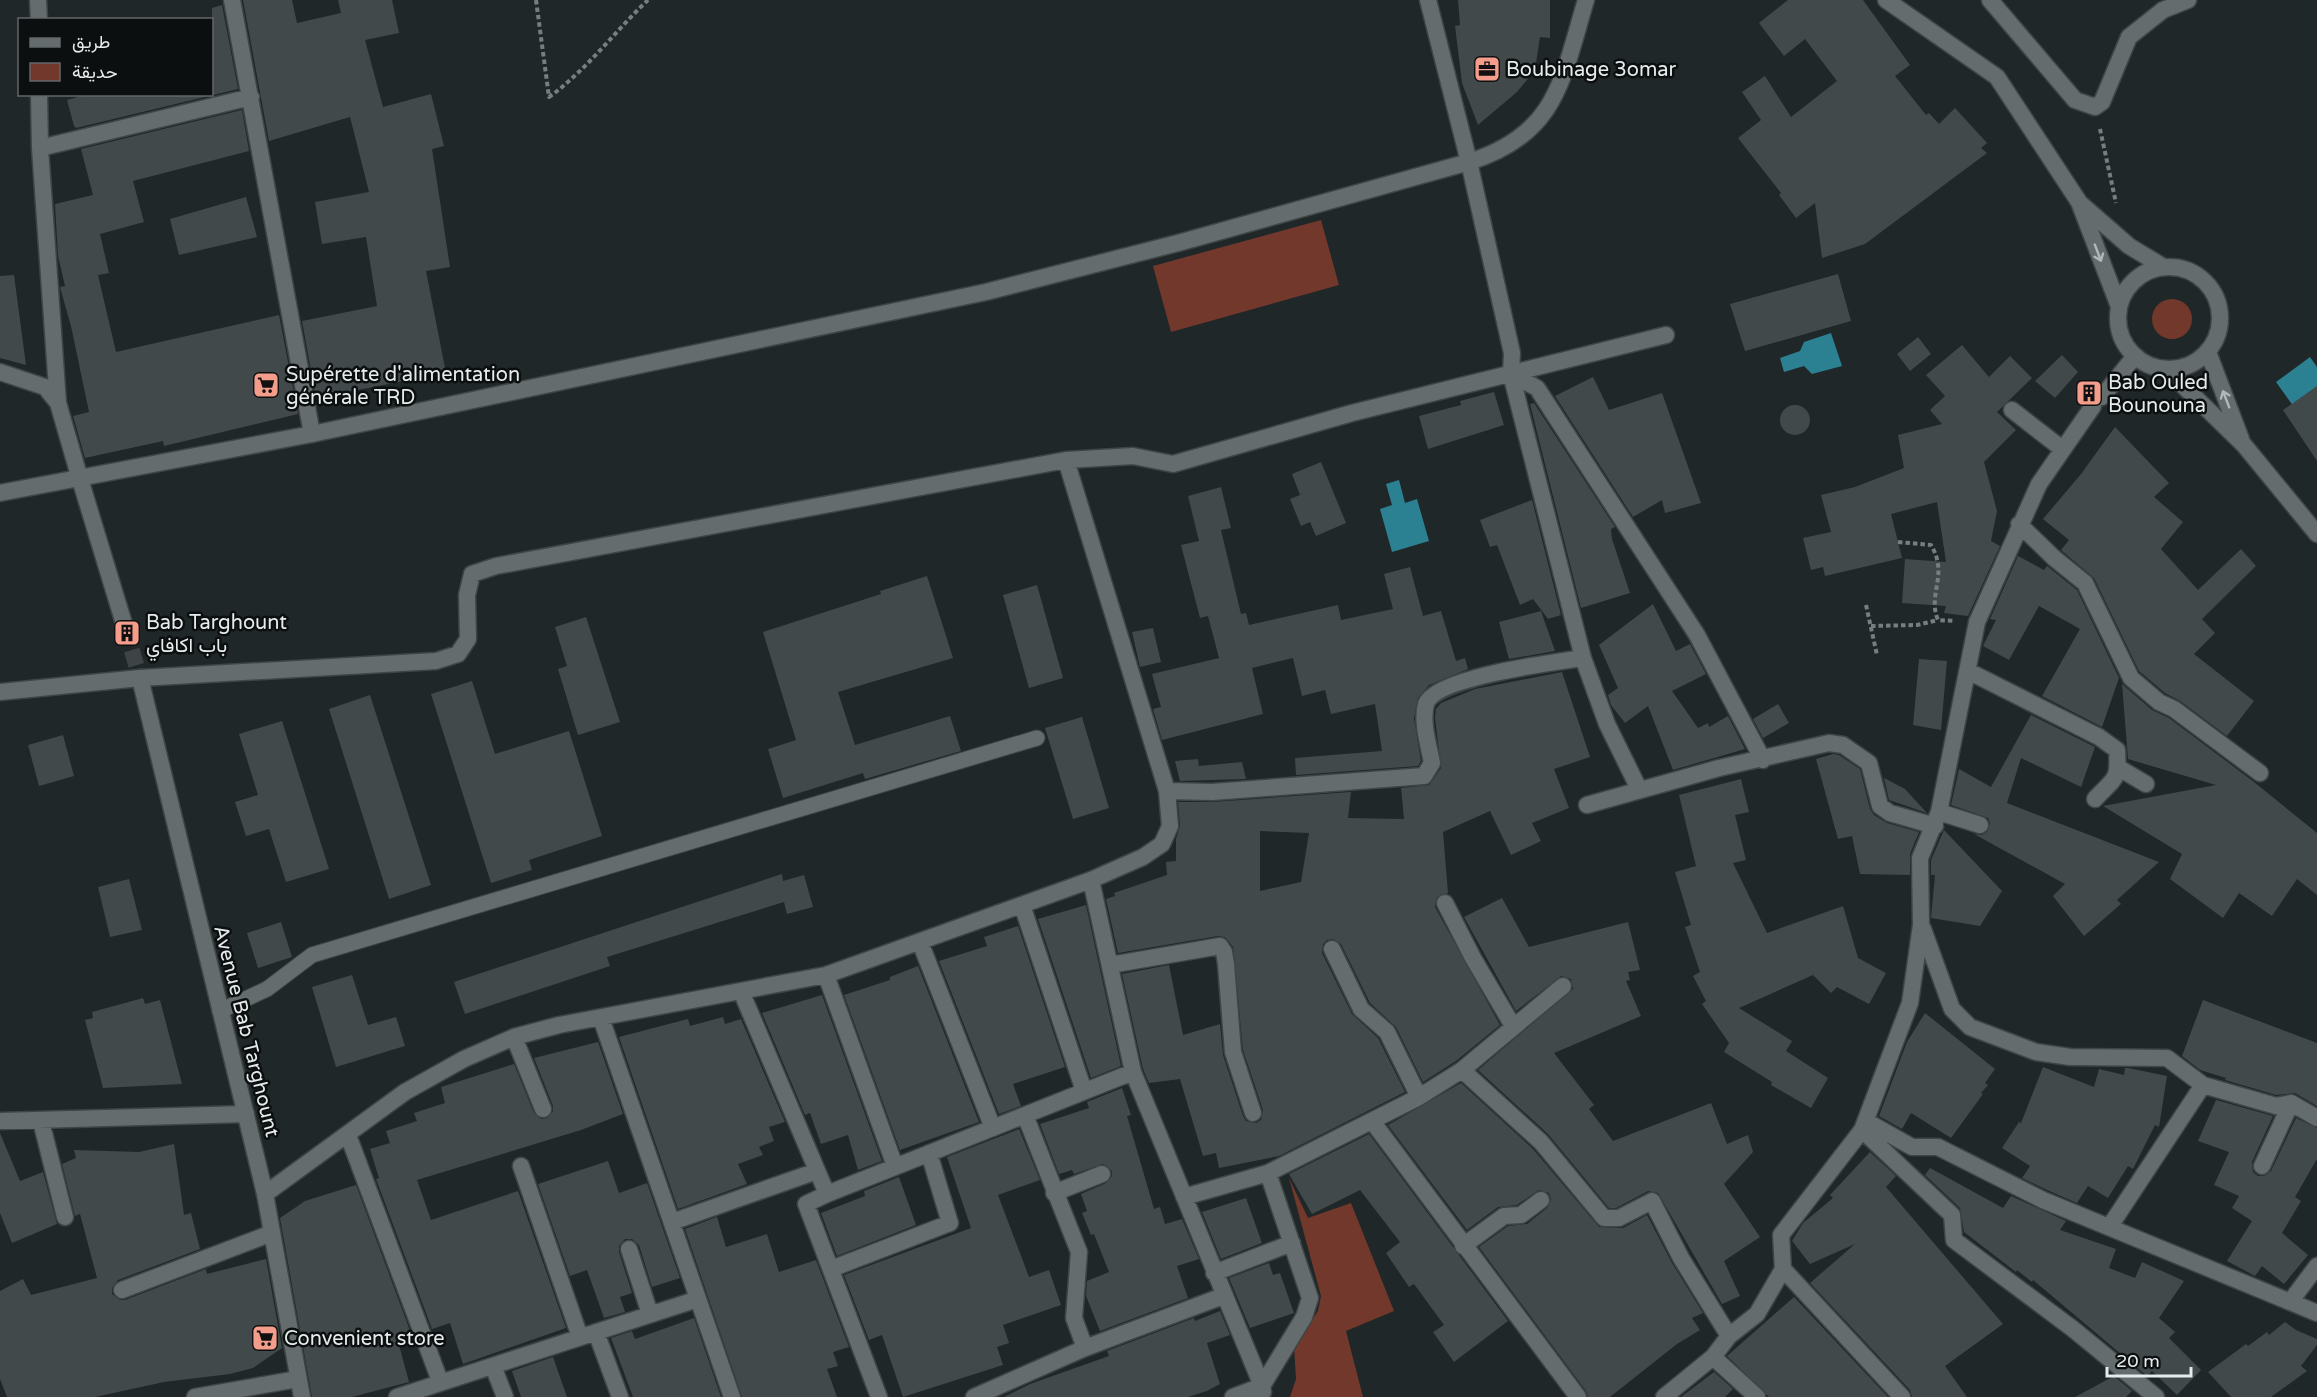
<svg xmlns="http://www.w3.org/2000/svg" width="2317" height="1397" font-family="'Varela Round',Vazirmatn,sans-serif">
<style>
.green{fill:#72382c}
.water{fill:#2b8191}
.building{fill:#42494a;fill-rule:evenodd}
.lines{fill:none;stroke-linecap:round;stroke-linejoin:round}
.tertiary-tunnel{stroke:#3e4445;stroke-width:16;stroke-dasharray:16 8;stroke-linecap:butt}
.service-casing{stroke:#3f4545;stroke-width:17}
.minor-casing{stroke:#3f4545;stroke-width:19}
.tertiary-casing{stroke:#3f4545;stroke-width:19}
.path{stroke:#787e7f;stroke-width:4;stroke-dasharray:4.5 3;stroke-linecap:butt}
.service{stroke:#656c6e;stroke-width:15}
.minor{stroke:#656c6e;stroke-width:16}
.tertiary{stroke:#656c6e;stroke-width:16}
.oneway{stroke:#b2b8b9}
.labels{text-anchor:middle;stroke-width:5;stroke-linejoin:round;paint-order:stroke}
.poi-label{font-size:20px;fill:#e6ebeb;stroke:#0c0f10;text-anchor:start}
.street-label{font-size:20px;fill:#e6ebeb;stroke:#0c0f10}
</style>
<rect width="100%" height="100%" fill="#202728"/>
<path class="green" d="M1321 220 1339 285 1171 332 1153 266Z
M2152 319a20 20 0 1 1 40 0a20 20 0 1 1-40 0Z
M1289 1178 1308 1218 1351 1203 1394 1311 1346 1331 1363 1397H1290L1296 1379 1294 1346 1318 1311 1321 1296Z"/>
<path class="water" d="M1831 333 1842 366 1812 374 1804 366 1784 372 1780 358 1800 351 1804 342Z
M2310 357 2317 367V439L2276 382Z
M1399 480 1405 503 1417 499 1429 541 1392 552 1380 509 1392 505 1386 484Z"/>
<path class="building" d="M243 0H292L297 23 341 13 338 0H392L399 33 365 40 383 107 431 94 444 146 432 149 450 267 426 271 446 373 316 398 302 321 377 306 366 237 322 244 315 202 369 192 350 117 269 141Z
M1458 0H1550V38L1540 37 1535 70 1517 92 1478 125 1462 83 1455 26 1460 25Z
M1788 0H1863L1910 65 1895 76 1926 115 1929 113 1939 124 1955 108 1987 143 1981 148 1987 153 1865 244 1822 258 1815 203 1796 218 1779 195 1781 193 1738 138 1761 120 1742 92 1765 76 1791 117 1837 81 1805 39 1784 56 1759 23Z
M222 5 238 89 76 128 74 126 67 100 88 94H212V8Z
M242 110 249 151 133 181 144 222 100 234 109 273 98 275 116 352 279 315 298 414 164 446 163 441 85 458 73 416 89 412 71 326 61 291 60 287 65 286 58 256 55 204 93 195 81 149Z
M246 197 257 237 179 255 170 219Z
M1838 274 1851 321 1745 351 1730 304Z
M14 275 26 365 0 358V276Z
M1918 337 1931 354 1910 371 1897 354Z
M1962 345 1989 377 2010 356 2032 378 1997 412 2016 430 1984 462 1997 511 1991 541 2000 546 1968 616 1944 613 1946 606 1902 603 1905 559 1946 562 1937 502 1891 514 1902 558 1825 576 1823 567 1811 570 1803 538 1831 532 1821 495 1855 487 1904 468 1898 435 1942 424 1930 410 1945 396 1926 375Z
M2062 355 2078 372 2055 398 2035 381Z
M1593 377 1609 410 1662 393 1701 503 1665 513 1662 500 1633 517 1555 396Z
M2317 386V461L2283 410Z
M1494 392 1504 425 1428 449 1419 416 1461 405 1460 401Z
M1534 403 1615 527 1611 529 1612 539 1630 593 1581 608 1530 404Z
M1780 420a15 15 0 1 1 30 0a15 15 0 1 1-30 0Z
M2115 427 2169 483 2154 497 2183 522 2161 549 2198 590 2241 549 2256 566 2202 619 2215 633 2194 654 2254 701 2227 736 2180 701 2165 693 2139 671 2094 578 2061 550 2069 540 2043 519 2081 474Z
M1321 462 1346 523 1316 536 1310 522 1301 526 1290 499 1300 495 1292 474Z
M1221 487 1231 528 1221 530 1241 614 1246 613 1249 625 1338 605 1341 620 1393 609 1384 574 1410 567 1423 616 1441 611 1456 661 1465 658 1468 669 1429 685 1418 698 1414 718 1421 761 1418 766 1296 775 1295 758 1382 751 1375 704 1331 714 1325 690 1302 696 1293 658 1252 668 1263 714 1162 740 1153 709 1161 707 1152 674 1219 658 1208 616 1200 618 1181 545 1199 541 1188 496Z
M1532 500 1561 615 1548 619 1533 599 1520 605 1497 545 1490 547 1480 520Z
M2018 556 2044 570 2047 566 2077 590 2119 678 2102 727 2042 696 2080 629 2039 606 2009 660 1983 646 1996 620 1990 619Z
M927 576 953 658 838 692 855 745 950 716 961 751 865 779 863 773 783 798 768 749 796 740 763 632 881 594 880 591Z
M1037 585 1063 678 1029 688 1003 595Z
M1653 604 1676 651 1690 644 1706 674 1672 691 1698 728 1708 723 1709 727 1728 716 1745 749 1673 770 1648 706 1625 723 1611 705 1608 695 1618 688 1599 645Z
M1541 611 1555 651 1509 659 1499 622Z
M586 617 620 722 578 735 558 669 567 666 555 627Z
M1153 628 1161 662 1140 667 1132 632Z
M1919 659 1947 661 1941 730 1913 725Z
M1562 672 1590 757 1554 769 1569 808 1532 823 1541 841 1511 855 1490 811 1443 832 1448 893 1437 897 1435 907 1500 1025 1456 1061 1423 1082 1396 1027 1370 1003 1341 944 1333 939 1327 940 1323 944 1322 953 1352 1014 1378 1038 1405 1092 1279 1156 1219 1168 1216 1153 1203 1156 1180 1079 1149 1083 1143 1069 1122 974 1169 965 1183 1035 1220 1024 1223 1055 1243 1116 1246 1121 1256 1123 1261 1120 1263 1110 1243 1050 1233 947 1225 937 1218 936 1118 953 1106 899 1115 896 1114 893 1167 875 1166 862 1176 861V839L1180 826 1178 802H1213L1351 792 1348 818 1404 819 1401 788 1429 785 1441 768 1435 718 1436 709 1441 703 1475 689ZM1260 831 1309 833 1301 882 1260 891Z
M472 681 495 754 569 731 602 836 529 860 532 870 491 883 431 694Z
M2122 684 2152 710 2169 718 2254 782 2317 833V895L2297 879 2272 916 2239 893 2223 918 2170 879 2182 854 2103 806 2216 785 2128 759Z
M370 695 431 885 389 899 329 709Z
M1778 704 1789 723 1763 738 1753 719Z
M2031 715 2095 747 2081 787 2021 758 2007 803 2159 862 2117 900 2121 904 2084 936 2053 896 2065 884 1974 834 1982 835 1987 832 1990 823 1988 818 1951 805 1959 769 1991 787Z
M1082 717 1109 808 1073 819 1045 728Z
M282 721 329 869 286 882 269 829 246 836 235 802 258 795 239 734Z
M63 735 74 776 39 786 28 745Z
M1833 754 1839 755 1860 769 1870 809 1874 815 1887 823 1919 832 1910 854V875L1860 874 1852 836 1838 839 1816 759Z
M1198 759 1199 766 1242 762 1246 779 1180 781 1175 761Z
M1884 778 1905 789 1927 813 1889 800Z
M1741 779 1749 812 1735 815 1746 860 1733 863 1767 933 1843 906 1858 958 1886 973 1869 1004 1837 987 1831 993 1813 975 1739 1008 1792 1041 1786 1051 1828 1078 1811 1108 1771 1085 1772 1082 1724 1052 1729 1043 1702 1004 1706 1001 1693 976 1700 972 1685 927 1691 925 1675 872 1696 866 1679 795Z
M1944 830 2002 891 1980 926 1931 918 1935 875H1931V860Z
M782 874 783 881 804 875 813 907 787 914 784 902 607 957 610 966 465 1014 454 982Z
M129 879 142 930 110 937 98 887Z
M1502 898 1529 947 1628 922 1640 970 1628 972 1630 980 1626 981 1641 1016 1554 1053 1594 1105 1589 1109 1613 1141 1711 1103 1727 1144 1748 1135 1753 1152 1724 1184 1760 1237 1724 1261 1740 1296 1722 1304 1658 1193 1648 1191 1616 1208H1609L1548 1134 1478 1070 1573 989 1571 979 1561 976 1516 1011 1464 917Z
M1086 905 1121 1066 1091 1078 1038 919Z
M281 922 292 957 258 968 247 933Z
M1018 926 1065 1067 1013 1084 1021 1106 999 1114 939 961 987 946 984 937Z
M918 966 979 1122 900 1150 844 995 890 980V977Z
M352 975 368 1025 396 1017 405 1046 336 1067 312 987Z
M822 995 882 1161 858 1170 848 1135 821 1144 810 1113 805 1115 762 1013Z
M143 998 145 1004 160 1000 182 1084 103 1088 85 1020 93 1018 92 1012Z
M2203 1000 2317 1043V1106L2295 1093 2276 1095 2225 1080 2226 1078 2200 1070 2182 1056Z
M1925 1013 1995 1069 1985 1083 1988 1085 1981 1093 1983 1094 1951 1138 1911 1113 1902 1129 1879 1116 1907 1042Z
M723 1017 725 1024 741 1019 785 1122 769 1127 774 1141 759 1147 763 1155 738 1164 747 1184 678 1209 619 1037 688 1019 690 1026Z
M598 1042 623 1114 581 1130 417 1180 431 1220 518 1191 566 1328 463 1364 450 1323 432 1329 376 1179 379 1178 370 1149 390 1143 386 1131 417 1121 414 1113 445 1103 441 1087 514 1064 534 1113 541 1119 547 1118 553 1111V1106L534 1058Z
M2043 1067 2094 1087 2099 1069 2124 1075 2125 1068H2128L2167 1076 2159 1127 2155 1125 2133 1169 2128 1166 2108 1198 2088 1186 2077 1203 2047 1190 2022 1178 2030 1166 2002 1148 2019 1122 2021 1123Z
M1461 1083 1533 1149 1599 1227 1623 1228 1647 1215 1672 1263 1703 1313 1692 1318 1700 1330 1677 1344 1610 1397H1588L1586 1391 1479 1247 1508 1226 1527 1224 1547 1208 1551 1199 1549 1193 1539 1190 1517 1205 1498 1207 1467 1230 1388 1125Z
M1122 1088 1131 1115 1127 1116 1154 1209 1160 1207 1165 1224 1182 1219 1199 1259 1177 1266 1188 1298 1100 1331 1086 1296 1087 1281 1109 1272 1094 1234 1091 1235 1082 1213 1087 1211 1081 1194 1106 1183 1112 1176V1171L1103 1164 1074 1174 1072 1170 1059 1174 1040 1124 1089 1108 1087 1102Z
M2216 1100 2273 1116 2252 1162 2253 1172 2258 1176H2264L2271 1171 2296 1118 2317 1128V1159L2295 1197 2301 1201 2282 1233 2308 1255 2284 1284 2262 1266 2255 1276 2227 1261 2252 1221 2232 1208 2239 1196 2214 1185 2229 1152 2198 1141Z
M1019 1129 1040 1180 998 1195 1029 1277 1049 1270 1061 1305 1003 1325 1009 1343 997 1347 1003 1365 903 1397 882 1335 869 1340 844 1275 971 1228 947 1157Z
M0 1133 20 1181 43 1172 57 1224 12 1243 0 1213Z
M1369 1134 1508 1321 1454 1362 1433 1332 1444 1325 1414 1284 1409 1287 1386 1253 1400 1242 1360 1190 1312 1214 1289 1174Z
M174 1144 184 1215 191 1213 200 1249 118 1280 112 1288V1294L120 1300H125L206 1269 207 1274 266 1259 282 1348 253 1368 230 1374 164 1382 95 1397H7L0 1379V1291L23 1279 31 1295 97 1278 80 1214 75 1216 62 1164 76 1158 74 1150 139 1152Z
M1870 1152 1896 1176 1886 1187 2003 1324 1945 1366 1967 1397H1912L1910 1390 1810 1283 1855 1244 1810 1264 1792 1241 1803 1223 1833 1198 1830 1195Z
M608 1161 619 1193 647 1183 680 1278 652 1287 639 1245 632 1239H625L619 1246V1252L632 1293 620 1297 625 1312 604 1318 587 1270 570 1276 538 1184Z
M1930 1168 2003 1208 2011 1196 2066 1221 2060 1230 2116 1249 2109 1268 2135 1278 2142 1262 2184 1281 2159 1318 2175 1332 2169 1338 2201 1370 2177 1395 2152 1371 2147 1376 2033 1280 2032 1282 2017 1270 2016 1272 1964 1232 1960 1208 1925 1175Z
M899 1177 916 1225 837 1256 821 1213 865 1196 864 1191Z
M356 1185 412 1336 398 1341 409 1382 352 1397H312L280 1218 305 1201Z
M1246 1198 1262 1243 1221 1259 1202 1212Z
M717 1217 726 1247 767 1234 779 1272 816 1260 849 1347 833 1352 838 1366 827 1369 837 1397H742L685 1229Z
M1269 1263 1273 1275 1280 1273 1294 1313 1250 1328 1229 1278Z
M1794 1297 1888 1397H1769L1727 1356Z
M1220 1311 1230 1335 1207 1343 1220 1384 1207 1391 1188 1397H1004L1030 1384 1109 1356 1107 1351 1194 1318 1195 1321Z
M694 1318 721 1397H633L611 1338 632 1331 635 1339Z
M2285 1322 2296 1330 2317 1339V1345L2301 1366 2307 1371 2271 1397H2231L2208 1372 2246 1344 2248 1346 2267 1332 2269 1335Z
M553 1357 567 1397H521L512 1371Z
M1714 1372 1733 1389 1725 1397H1681Z
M2114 1376 2132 1391 2126 1397H2075Z"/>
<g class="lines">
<path class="tertiary-tunnel" d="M125 627 140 678"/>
<defs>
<path id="service" d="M220 1011 267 989 312 955 1037 738"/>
<path id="minor" d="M38 0 39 20
M232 0 312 434
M1428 0 1469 162 1512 353 1511 374 1583 658 1607 724 1639 789
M1990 0 2075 100 2095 107 2102 102 2129 37 2163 10 2188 0
M39 94 40 148 58 403
M40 148 251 97
M0 372 45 387 58 403 80 479
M1511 374 1537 388 1697 635 1763 760
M2102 397 2135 356
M2012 410 2061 448
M2019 524 2054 558 2085 583 2131 678 2159 702 2174 709 2260 773
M1968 671 2099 737 2117 750C2119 782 2115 777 2095 799
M0 692 140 678 436 661 458 654 468 639 467 595 472 574 496 566 1066 460 1133 456 1173 464 1352 413 1666 335
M2119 768 2146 784
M1167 791 1212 792 1424 776 1432 763C1429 746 1421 722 1426 704 1435 677 1556 662 1583 658
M1587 805 1719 768 1829 743 1843 745 1869 763 1880 806 1890 813 1935 826
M1939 812 1980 825
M1091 880 1133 1072 1262 1386 1233 1397
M1445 903 1473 958 1513 1026
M1022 905 1084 1091
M1923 929 1952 1009 1970 1027 2036 1052 2070 1057 2167 1058 2203 1085 2276 1106 2291 1103 2317 1118
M920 942 993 1128
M1332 949 1361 1009 1387 1032 1419 1097
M1110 965 1220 946 1224 952 1226 964 1233 1052 1253 1113
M826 975 895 1166
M741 991 827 1194 806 1204 879 1397
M601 1018 732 1397
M514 1037 543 1109
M1462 1070 1541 1142 1604 1218H1619L1652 1201 1681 1258 1729 1336
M1025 1115 1079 1252 1074 1318 1085 1348
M0 1121 246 1114
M41 1121 65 1217
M1372 1121 1578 1397
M1866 1121 1912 1147H1938L2043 1200 2317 1313
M1862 1130 1952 1215 1954 1240 2073 1329 2156 1397
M348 1135 440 1381
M521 1166 580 1337
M2262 1166 2291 1103
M1054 1193 1102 1174
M265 1194 405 1092 464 1059 514 1037 559 1025 826 975 1091 880 1143 857 1162 844 1170 826 1167 791 1066 460
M827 1194 1133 1072
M1184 1197 1268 1173 1419 1097 1462 1070 1563 986
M672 1222 817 1171
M2110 1226 2203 1085
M1463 1246 1504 1216 1521 1215 1541 1200
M629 1249 650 1314
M831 1269 950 1223 929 1153
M1783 1269 1902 1397
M1214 1273 1292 1243
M122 1290 272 1233
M2290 1302 2317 1266
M596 1332 620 1397
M1713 1357 1757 1397
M493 1366 505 1397
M1263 1392 1262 1386 1304 1317 1310 1298 1268 1173
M195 1397 298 1379
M397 1397 698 1299
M974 1397 1085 1348 1223 1296
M1664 1397 1713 1357 1729 1336 1757 1314 1783 1269 1781 1235 1862 1130 1910 1003 1921 925 1920 858 1939 812 1977 622 2039 484 2093 406"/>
<path id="tertiary" d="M1886 0 1997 77 2079 202 2118 304
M2082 205 2129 246 2162 266
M2118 318a51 51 0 1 1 102 0a51 51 0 1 1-102 0Z
M2208 352 2241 439
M2166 369 2244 445 2317 534
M80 479 125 627
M0 493 312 434 986 292 1178 243 1469 162C1558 134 1562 79 1586 0
M140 678 265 1194 302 1397"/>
</defs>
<use href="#service" class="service-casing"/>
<use href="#minor" class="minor-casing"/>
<use href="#tertiary" class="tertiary-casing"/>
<path class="path" d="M536 0 549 97C587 70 614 32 648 0
M2100 129 2116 203
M1898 542 1931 545C1949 575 1927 594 1938 620L1955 621
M1866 605 1877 655
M1871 626 1917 625 1938 620"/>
<use href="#service" class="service"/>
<use href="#minor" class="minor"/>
<use href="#tertiary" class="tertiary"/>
</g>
<defs><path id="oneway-shaft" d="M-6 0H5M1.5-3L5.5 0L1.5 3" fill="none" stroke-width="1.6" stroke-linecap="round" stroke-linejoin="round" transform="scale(1.5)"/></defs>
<g class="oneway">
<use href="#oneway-shaft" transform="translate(2098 253) rotate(69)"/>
<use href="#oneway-shaft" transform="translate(2226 399) rotate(-111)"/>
</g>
<defs>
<symbol id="office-square" viewBox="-11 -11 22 22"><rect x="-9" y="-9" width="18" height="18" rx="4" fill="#f49d8b" stroke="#0c0f10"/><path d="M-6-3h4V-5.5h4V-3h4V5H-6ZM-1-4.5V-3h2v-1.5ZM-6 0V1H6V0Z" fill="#111"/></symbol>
<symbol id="supermarket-square" viewBox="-11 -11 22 22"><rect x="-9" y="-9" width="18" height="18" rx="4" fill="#f49d8b" stroke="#0c0f10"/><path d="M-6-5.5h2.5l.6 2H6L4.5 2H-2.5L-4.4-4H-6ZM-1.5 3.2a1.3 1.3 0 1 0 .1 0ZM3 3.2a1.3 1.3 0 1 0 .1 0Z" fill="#111"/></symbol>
<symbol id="building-square" viewBox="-11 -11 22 22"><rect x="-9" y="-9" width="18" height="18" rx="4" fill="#f49d8b" stroke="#0c0f10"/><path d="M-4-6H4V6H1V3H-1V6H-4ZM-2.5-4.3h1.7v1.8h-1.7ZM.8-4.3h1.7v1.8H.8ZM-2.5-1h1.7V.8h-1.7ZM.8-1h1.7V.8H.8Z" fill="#111"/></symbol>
</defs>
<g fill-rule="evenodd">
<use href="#office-square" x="1472" y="54" width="30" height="30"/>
<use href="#supermarket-square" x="251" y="370" width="30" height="30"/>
<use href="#building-square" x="2074" y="378" width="30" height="30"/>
<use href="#building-square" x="112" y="618" width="30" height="30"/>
<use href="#supermarket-square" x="250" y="1323" width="30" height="30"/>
</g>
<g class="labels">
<g class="poi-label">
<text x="1506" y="76">Boubinage 3omar</text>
<text x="286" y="381">Supérette d'alimentation<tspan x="286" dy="23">générale TRD</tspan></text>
<text x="2108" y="389">Bab Ouled<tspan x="2108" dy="23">Bounouna</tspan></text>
<text x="146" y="629">Bab Targhount<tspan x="146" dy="23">باب اكافاي</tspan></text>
<text x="284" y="1345">Convenient store</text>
</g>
<g class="street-label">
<text transform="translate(247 1031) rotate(76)" y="7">Avenue Bab Targhount</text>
</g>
</g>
<rect x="18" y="18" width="195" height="78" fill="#0c0f10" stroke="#636768" stroke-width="1.5"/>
<rect x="30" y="38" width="30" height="9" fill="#656c6e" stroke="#636768" stroke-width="1.5"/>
<text x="72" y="48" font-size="18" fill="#e6ebeb">طريق</text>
<rect x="30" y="63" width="30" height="18" fill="#72382c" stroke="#636768" stroke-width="1.5"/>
<text x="72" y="78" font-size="18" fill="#e6ebeb">حديقة</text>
<path d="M2107 1367v9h84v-9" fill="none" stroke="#e6ebeb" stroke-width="3"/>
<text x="2116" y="1367" font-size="18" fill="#e6ebeb" stroke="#0c0f10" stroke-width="4.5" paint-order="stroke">20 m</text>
</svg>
